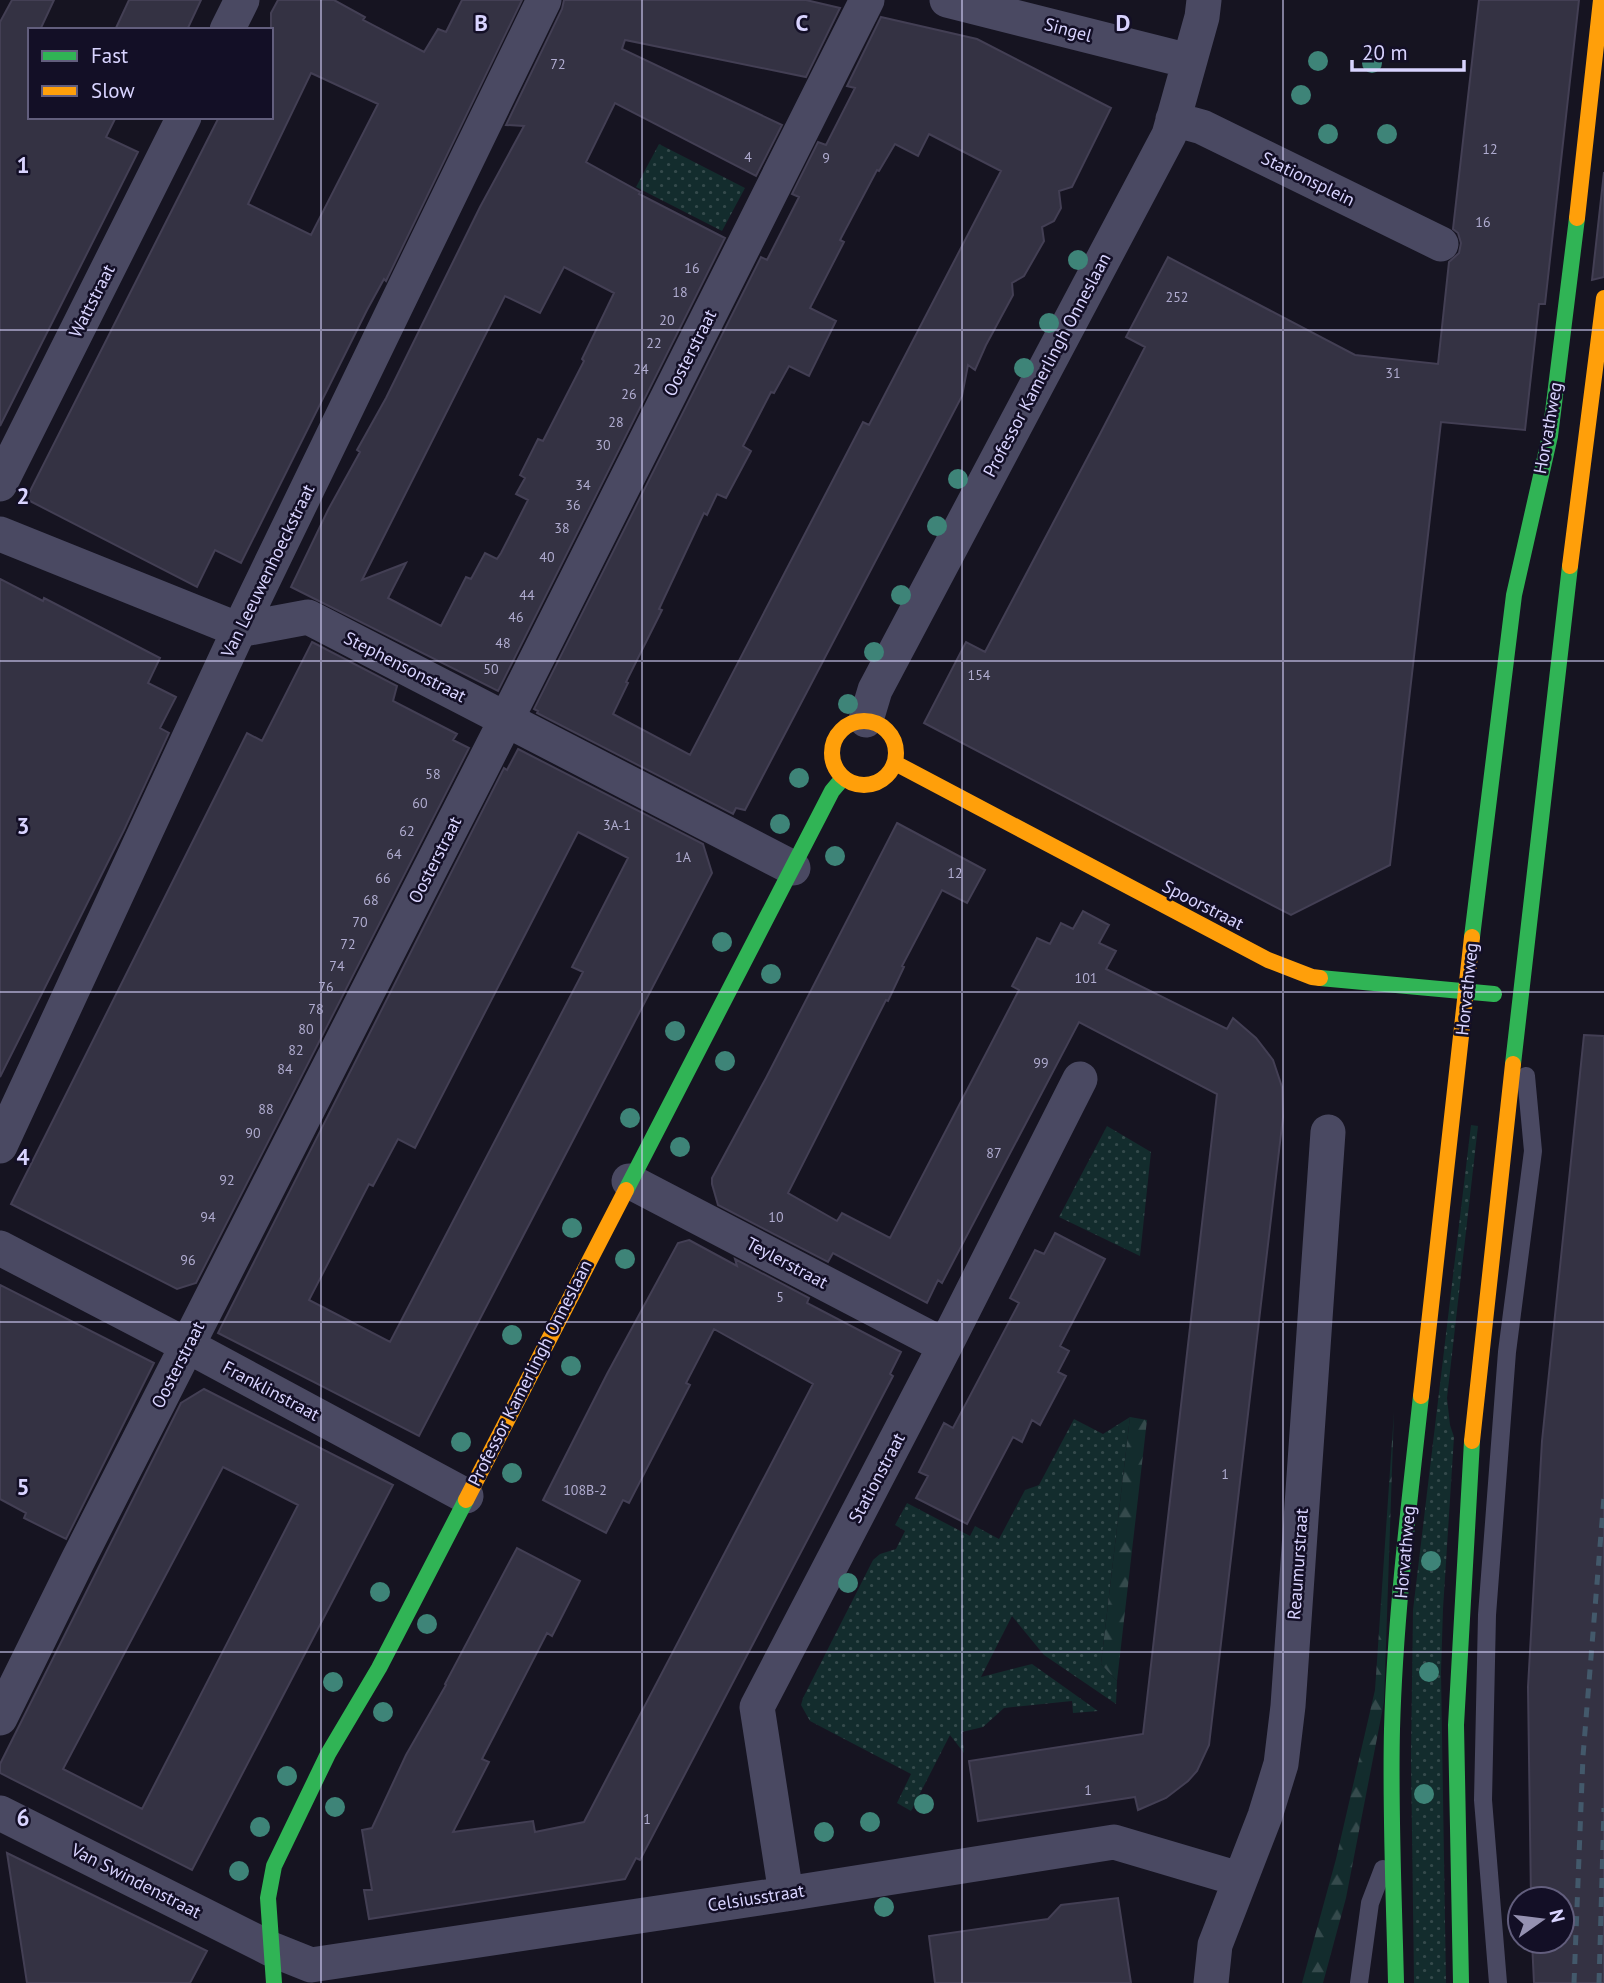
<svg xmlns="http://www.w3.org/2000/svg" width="1604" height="1983" font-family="'PT Sans',sans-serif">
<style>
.grass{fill:url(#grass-dots)}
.forest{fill:url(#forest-firs)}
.building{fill:#343243;stroke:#433f54;stroke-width:2;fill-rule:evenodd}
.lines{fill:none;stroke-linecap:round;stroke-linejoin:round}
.lane{stroke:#4a4962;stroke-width:18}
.street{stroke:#4a4962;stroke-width:35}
.fast{stroke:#30b455;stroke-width:16}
.slow{stroke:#ff9f0a;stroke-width:16}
.rail{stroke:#43596b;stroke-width:5;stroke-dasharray:10 9;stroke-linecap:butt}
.tree{fill:#3e8478}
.grid{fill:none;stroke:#d9d4ff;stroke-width:2;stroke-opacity:0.55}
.labels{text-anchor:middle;stroke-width:5;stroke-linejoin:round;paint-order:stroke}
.number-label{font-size:14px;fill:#b0acd0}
.street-label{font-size:18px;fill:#d9d4ff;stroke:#130f26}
.grid-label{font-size:23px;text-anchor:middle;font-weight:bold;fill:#d9d4ff;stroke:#130f26;stroke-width:5;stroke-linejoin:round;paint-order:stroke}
</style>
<defs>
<pattern id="grass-dots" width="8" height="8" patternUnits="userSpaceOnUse" patternTransform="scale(1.75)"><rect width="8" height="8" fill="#132c2d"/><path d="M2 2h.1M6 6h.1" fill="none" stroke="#354a4c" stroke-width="1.8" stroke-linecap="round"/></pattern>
<pattern id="forest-firs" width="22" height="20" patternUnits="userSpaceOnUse" patternTransform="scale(1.75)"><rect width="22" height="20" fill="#132c2d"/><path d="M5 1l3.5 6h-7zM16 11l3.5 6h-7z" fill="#354a4c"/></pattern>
</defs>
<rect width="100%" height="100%" fill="#161421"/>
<path class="grass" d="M659 144 745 188 722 231 636 187Z
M1471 1125 1478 1126 1447 1398 1450 1425 1454 1437 1443 1609 1441 1672 1446 1983H1414L1411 1756 1413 1610Z
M1107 1126 1151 1152 1140 1256 1059 1217Z
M1130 1417 1101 1664 1117 1681 1116 1704 1044 1655 1012 1616 981 1677 1032 1664 1098 1711 1073 1713 1072 1701 1004 1708 983 1727 962 1732 964 1753 950 1735 911 1811 897 1803 911 1774 810 1721 801 1705 803 1698 873 1560 880 1554 896 1549 905 1531 895 1525 907 1503 970 1536 975 1526 999 1539 1025 1490 1039 1485 1074 1419 1103 1434Z"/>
<path class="forest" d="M1394 1412 1384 1702 1346 1898 1323 1983H1302L1336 1859 1375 1690Z
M1130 1417 1147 1420 1117 1681 1101 1664Z"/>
<path class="building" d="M12 0H54L40 30H30V117H116L106 137 138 152 0 426V22Z
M129 0H201L187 30H115Z
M278 0H334L365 17 363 20 424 52 438 29 446 32 462 0H522L386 281 384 279 367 310 241 563 215 550 197 587 26 499 219 117H271V13ZM311 73 378 104 311 235 248 204Z
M564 0H806L840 8 806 77 625 40 622 49 782 125 756 176 615 103 586 162 640 192 639 194 725 238 498 691 291 587 328 510 360 452 357 450 386 398 480 207 524 126 506 125 562 9ZM564 267 614 293 582 359 584 361 543 441 538 439 520 475 525 478 516 494 528 500 501 553 497 559 485 553 471 579 466 577 441 626 388 598 406 563 362 580 505 296 540 313Z
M1479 0H1579L1545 304H1539L1525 430 1441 422 1390 865 1291 915 924 723 966 642 985 652 1100 434 1145 347 1126 337 1168 257 1355 355 1438 364 1449 262 1459 253 1461 243 1458 233 1453 229Z
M881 17 977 39 1111 108 1072 187 1059 191 1061 208 1054 221 1042 227 1044 241 1024 276 1012 283 1013 295 986 345 975 370 968 365 962 396 745 810 736 808 733 814 537 713 538 711 534 709 761 257 767 260 799 197 792 194 818 142 826 145 855 88 847 86ZM929 134 1001 171 869 425 863 422 690 755 613 714 628 683 626 682 662 610 659 609 704 513 707 515 717 494 726 498 751 451 743 446 771 392 774 393 789 366 809 376 836 321 810 308 844 242 840 240 877 170 879 171 895 144 918 156Z
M1604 172V277L1592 280Z
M0 579 43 601 44 598 160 658 148 683 176 697 160 728 169 733 124 830 0 1077Z
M312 642 397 686 393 701 457 734 453 740 469 748 196 1283 177 1289 11 1204 247 733 262 741Z
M518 749 703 844 712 873 419 1436 218 1333 504 768 507 770ZM578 832 628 858 572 967 583 972 390 1342 309 1300 369 1184 373 1186 398 1139 415 1148Z
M897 823 985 870 967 903 942 890 902 966 904 967 888 1001 886 1000 788 1193 837 1221 842 1213 890 1238 1019 990 1012 986 1037 938 1050 944 1061 923 1073 929 1083 911 1109 925 1099 943 1116 951 1106 969 1227 1029 1233 1018 1256 1038 1273 1060 1282 1087 1283 1117 1209 1745 1197 1771 1188 1781 1166 1798 1138 1810 1135 1797 978 1821 969 1761 1143 1734 1217 1094 1079 1022 942 1283 938 1280 927 1303 833 1253 828 1262 718 1205 712 1184V1178L766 1078Z
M1584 1035 1604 1036V1983H1534L1532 1941H1562V1899H1531L1528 1687 1542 1441Z
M1055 1233 1105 1259 1060 1346 1069 1351 1058 1372 1066 1376 1040 1425 1032 1420 1022 1442 1013 1437 967 1524 916 1498 928 1476 919 1472 944 1423 953 1428 1019 1303 1010 1298 1035 1250 1044 1254Z
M689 1240 737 1266 735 1259 809 1298 807 1303 901 1352 890 1374 893 1376 640 1860 636 1858 625 1879 369 1919 364 1890H372L362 1830 372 1828 406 1755 446 1685 445 1684 517 1548 580 1581 552 1636 547 1633 482 1759 489 1762 453 1832 533 1821 535 1832 584 1822 813 1384 714 1329 686 1383 690 1385 629 1503 623 1500 606 1533 543 1500 607 1374 678 1243Z
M0 1285 154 1363 66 1539 24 1518 26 1513 0 1499Z
M204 1389 393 1485 192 1870 0 1773V1764L181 1403ZM223 1467 298 1505 142 1809 63 1769Z
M7 1853 207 1951 190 1983H27Z
M1118 1898 1131 1983H935L929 1936 1048 1919 1061 1905Z"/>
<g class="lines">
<path class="lane" d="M1359 1983 1370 1903 1383 1869
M1498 1983 1483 1800 1487 1615 1507 1352 1533 1151 1526 1076"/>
<path class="street" d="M947 0 1189 61
M227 30 242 0
M1173 119 1202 127 1441 244
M0 484 184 117
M0 534 239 630 308 617 793 868
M866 720 875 690 1169 135 1202 17 1204 0
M0 1146 239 630 544 0
M629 1181 945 1346
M0 1248 188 1346 466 1496
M0 1718 77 1562 507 718 867 0
M0 1813 271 1949 311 1965 786 1894 1114 1842 1239 1879
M786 1894 757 1707 945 1346 1080 1079
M1211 1983 1215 1945 1265 1816 1281 1764 1288 1706 1328 1132"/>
<path class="fast" d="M1472 937 1514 595 1550 436 1577 218
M1320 978 1494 994
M1513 1064 1570 566
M626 1190 832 791 843 778
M274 1983 268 1898 274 1866 328 1754 379 1668 466 1500
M1396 1983C1394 1898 1390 1813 1392 1729 1395 1619 1409 1505 1421 1396
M1461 1983 1456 1725 1472 1441"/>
<path class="slow" d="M1577 218 1601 0
M1570 566 1604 298
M832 753a32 32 0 1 1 64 0a32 32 0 1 1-64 0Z
M895 763 1268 960 1312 977 1320 978
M1421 1396 1472 937
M1472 1441 1513 1064
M466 1500 626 1190"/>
<path class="rail" d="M1574 1983 1583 1756 1604 1497
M1599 1983 1604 1808"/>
</g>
<g class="tree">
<circle cx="1318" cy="61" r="10"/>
<circle cx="1372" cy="63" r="10"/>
<circle cx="1301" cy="95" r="10"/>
<circle cx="1328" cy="134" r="10"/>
<circle cx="1387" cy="134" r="10"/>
<circle cx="1078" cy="260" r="10"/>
<circle cx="1049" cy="323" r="10"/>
<circle cx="1024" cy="368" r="10"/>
<circle cx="958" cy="479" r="10"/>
<circle cx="937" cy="526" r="10"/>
<circle cx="901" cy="595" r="10"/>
<circle cx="874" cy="652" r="10"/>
<circle cx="848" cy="704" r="10"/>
<circle cx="799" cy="778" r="10"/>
<circle cx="780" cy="824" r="10"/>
<circle cx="835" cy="856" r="10"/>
<circle cx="722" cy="942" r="10"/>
<circle cx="771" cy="974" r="10"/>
<circle cx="675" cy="1031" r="10"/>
<circle cx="725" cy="1061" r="10"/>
<circle cx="630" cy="1118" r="10"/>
<circle cx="680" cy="1147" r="10"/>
<circle cx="572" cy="1228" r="10"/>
<circle cx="625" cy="1259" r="10"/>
<circle cx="512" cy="1335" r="10"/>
<circle cx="571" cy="1366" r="10"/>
<circle cx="461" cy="1442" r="10"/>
<circle cx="512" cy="1473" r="10"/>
<circle cx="1431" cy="1561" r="10"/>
<circle cx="848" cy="1583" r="10"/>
<circle cx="380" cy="1592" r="10"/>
<circle cx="427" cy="1624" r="10"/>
<circle cx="1429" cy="1672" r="10"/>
<circle cx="333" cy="1682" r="10"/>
<circle cx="383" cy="1712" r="10"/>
<circle cx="287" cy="1776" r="10"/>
<circle cx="1424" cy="1794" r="10"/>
<circle cx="924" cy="1804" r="10"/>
<circle cx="335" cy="1807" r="10"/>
<circle cx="870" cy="1822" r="10"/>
<circle cx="260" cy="1827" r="10"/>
<circle cx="824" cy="1832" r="10"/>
<circle cx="239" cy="1871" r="10"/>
<circle cx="884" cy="1907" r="10"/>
</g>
<path class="grid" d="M321 0V1983M642 0V1983M962 0V1983M1283 0V1983M0 330H1604M0 661H1604M0 992H1604M0 1322H1604M0 1652H1604"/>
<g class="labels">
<g class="number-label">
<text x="558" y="69">72</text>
<text x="1490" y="154">12</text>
<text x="748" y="162">4</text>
<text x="826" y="163">9</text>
<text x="1483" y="227">16</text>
<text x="692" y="273">16</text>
<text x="680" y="297">18</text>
<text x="1177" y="302">252</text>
<text x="667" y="325">20</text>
<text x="654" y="348">22</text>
<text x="641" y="374">24</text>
<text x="1393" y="378">31</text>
<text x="629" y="399">26</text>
<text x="616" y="427">28</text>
<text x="603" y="450">30</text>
<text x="583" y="490">34</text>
<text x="573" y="510">36</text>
<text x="562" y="533">38</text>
<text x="547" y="562">40</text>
<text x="527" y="600">44</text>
<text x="516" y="622">46</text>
<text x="503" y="648">48</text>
<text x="491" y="674">50</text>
<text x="979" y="680">154</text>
<text x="433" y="779">58</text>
<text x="420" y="808">60</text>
<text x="617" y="830">3A-1</text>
<text x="407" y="836">62</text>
<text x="394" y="859">64</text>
<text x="683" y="862">1A</text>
<text x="955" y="878">12</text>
<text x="383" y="883">66</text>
<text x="371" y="905">68</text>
<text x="360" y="927">70</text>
<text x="348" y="949">72</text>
<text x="337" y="971">74</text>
<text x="1086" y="983">101</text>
<text x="326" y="992">76</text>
<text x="316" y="1014">78</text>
<text x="306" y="1034">80</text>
<text x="296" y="1055">82</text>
<text x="1041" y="1068">99</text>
<text x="285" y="1074">84</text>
<text x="266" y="1114">88</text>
<text x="253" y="1138">90</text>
<text x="994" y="1158">87</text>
<text x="227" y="1185">92</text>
<text x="208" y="1222">94</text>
<text x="776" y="1222">10</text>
<text x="188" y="1265">96</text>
<text x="780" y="1302">5</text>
<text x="1225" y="1479">1</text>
<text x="585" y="1495">108B-2</text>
<text x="1088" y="1795">1</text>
<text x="647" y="1824">1</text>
</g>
<g class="street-label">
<text transform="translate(1068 30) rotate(15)" y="6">Singel</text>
<text transform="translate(1308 179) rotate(26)" y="6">Stationsplein</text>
<text transform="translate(92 301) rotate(-63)" y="6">Wattstraat</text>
<text transform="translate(690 353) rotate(-63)" y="6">Oosterstraat</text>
<text transform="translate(1047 365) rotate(-62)" y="6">Professor Kamerlingh Onneslaan</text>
<text transform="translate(1548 428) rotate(-80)" y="6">Horvathweg</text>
<text transform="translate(268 571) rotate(-64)" y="6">Van Leeuwenhoeckstraat</text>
<text transform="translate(405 667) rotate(27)" y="6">Stephensonstraat</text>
<text transform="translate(435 860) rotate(-63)" y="6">Oosterstraat</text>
<text transform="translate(1203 905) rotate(27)" y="6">Spoorstraat</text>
<text transform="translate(1467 989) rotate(-84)" y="6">Horvathweg</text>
<text transform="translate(787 1263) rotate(28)" y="6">Teylerstraat</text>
<text transform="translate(178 1365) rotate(-63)" y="6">Oosterstraat</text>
<text transform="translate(530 1373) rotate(-63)" y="6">Professor Kamerlingh Onneslaan</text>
<text transform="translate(271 1391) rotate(28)" y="6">Franklinstraat</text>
<text transform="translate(877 1478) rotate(-62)" y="6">Stationstraat</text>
<text transform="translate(1405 1552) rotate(-85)" y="6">Horvathweg</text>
<text transform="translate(1298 1564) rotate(-86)" y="6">Reaumurstraat</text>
<text transform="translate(136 1881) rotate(27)" y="6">Van Swindenstraat</text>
<text transform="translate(756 1898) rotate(-9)" y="6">Celsiusstraat</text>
</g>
</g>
<g class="grid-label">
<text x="481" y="31">B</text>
<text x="802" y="31">C</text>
<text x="1123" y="31">D</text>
<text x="23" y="173">1</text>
<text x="23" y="504">2</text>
<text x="23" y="834">3</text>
<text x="23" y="1165">4</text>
<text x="23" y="1495">5</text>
<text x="23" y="1826">6</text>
</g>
<rect x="28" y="28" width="245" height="91" fill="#130f26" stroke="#625e7d" stroke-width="2"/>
<rect x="42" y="51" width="35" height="10" fill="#30b455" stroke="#625e7d" stroke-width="2"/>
<text x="91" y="63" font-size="21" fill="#d9d4ff">Fast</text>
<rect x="42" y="86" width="35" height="10" fill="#ff9f0a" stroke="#625e7d" stroke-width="2"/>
<text x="91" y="98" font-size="21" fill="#d9d4ff">Slow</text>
<g transform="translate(1541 1920) rotate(76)"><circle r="33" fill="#130f26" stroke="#625e7d" stroke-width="2"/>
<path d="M0-5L12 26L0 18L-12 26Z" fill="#9591b1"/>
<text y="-10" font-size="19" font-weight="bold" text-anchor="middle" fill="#d9d4ff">N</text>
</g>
<path d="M1352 60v10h112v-10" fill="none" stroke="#d9d4ff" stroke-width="3.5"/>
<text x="1362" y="60" font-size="21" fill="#d9d4ff" stroke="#130f26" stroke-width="5" paint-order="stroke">20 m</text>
</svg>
